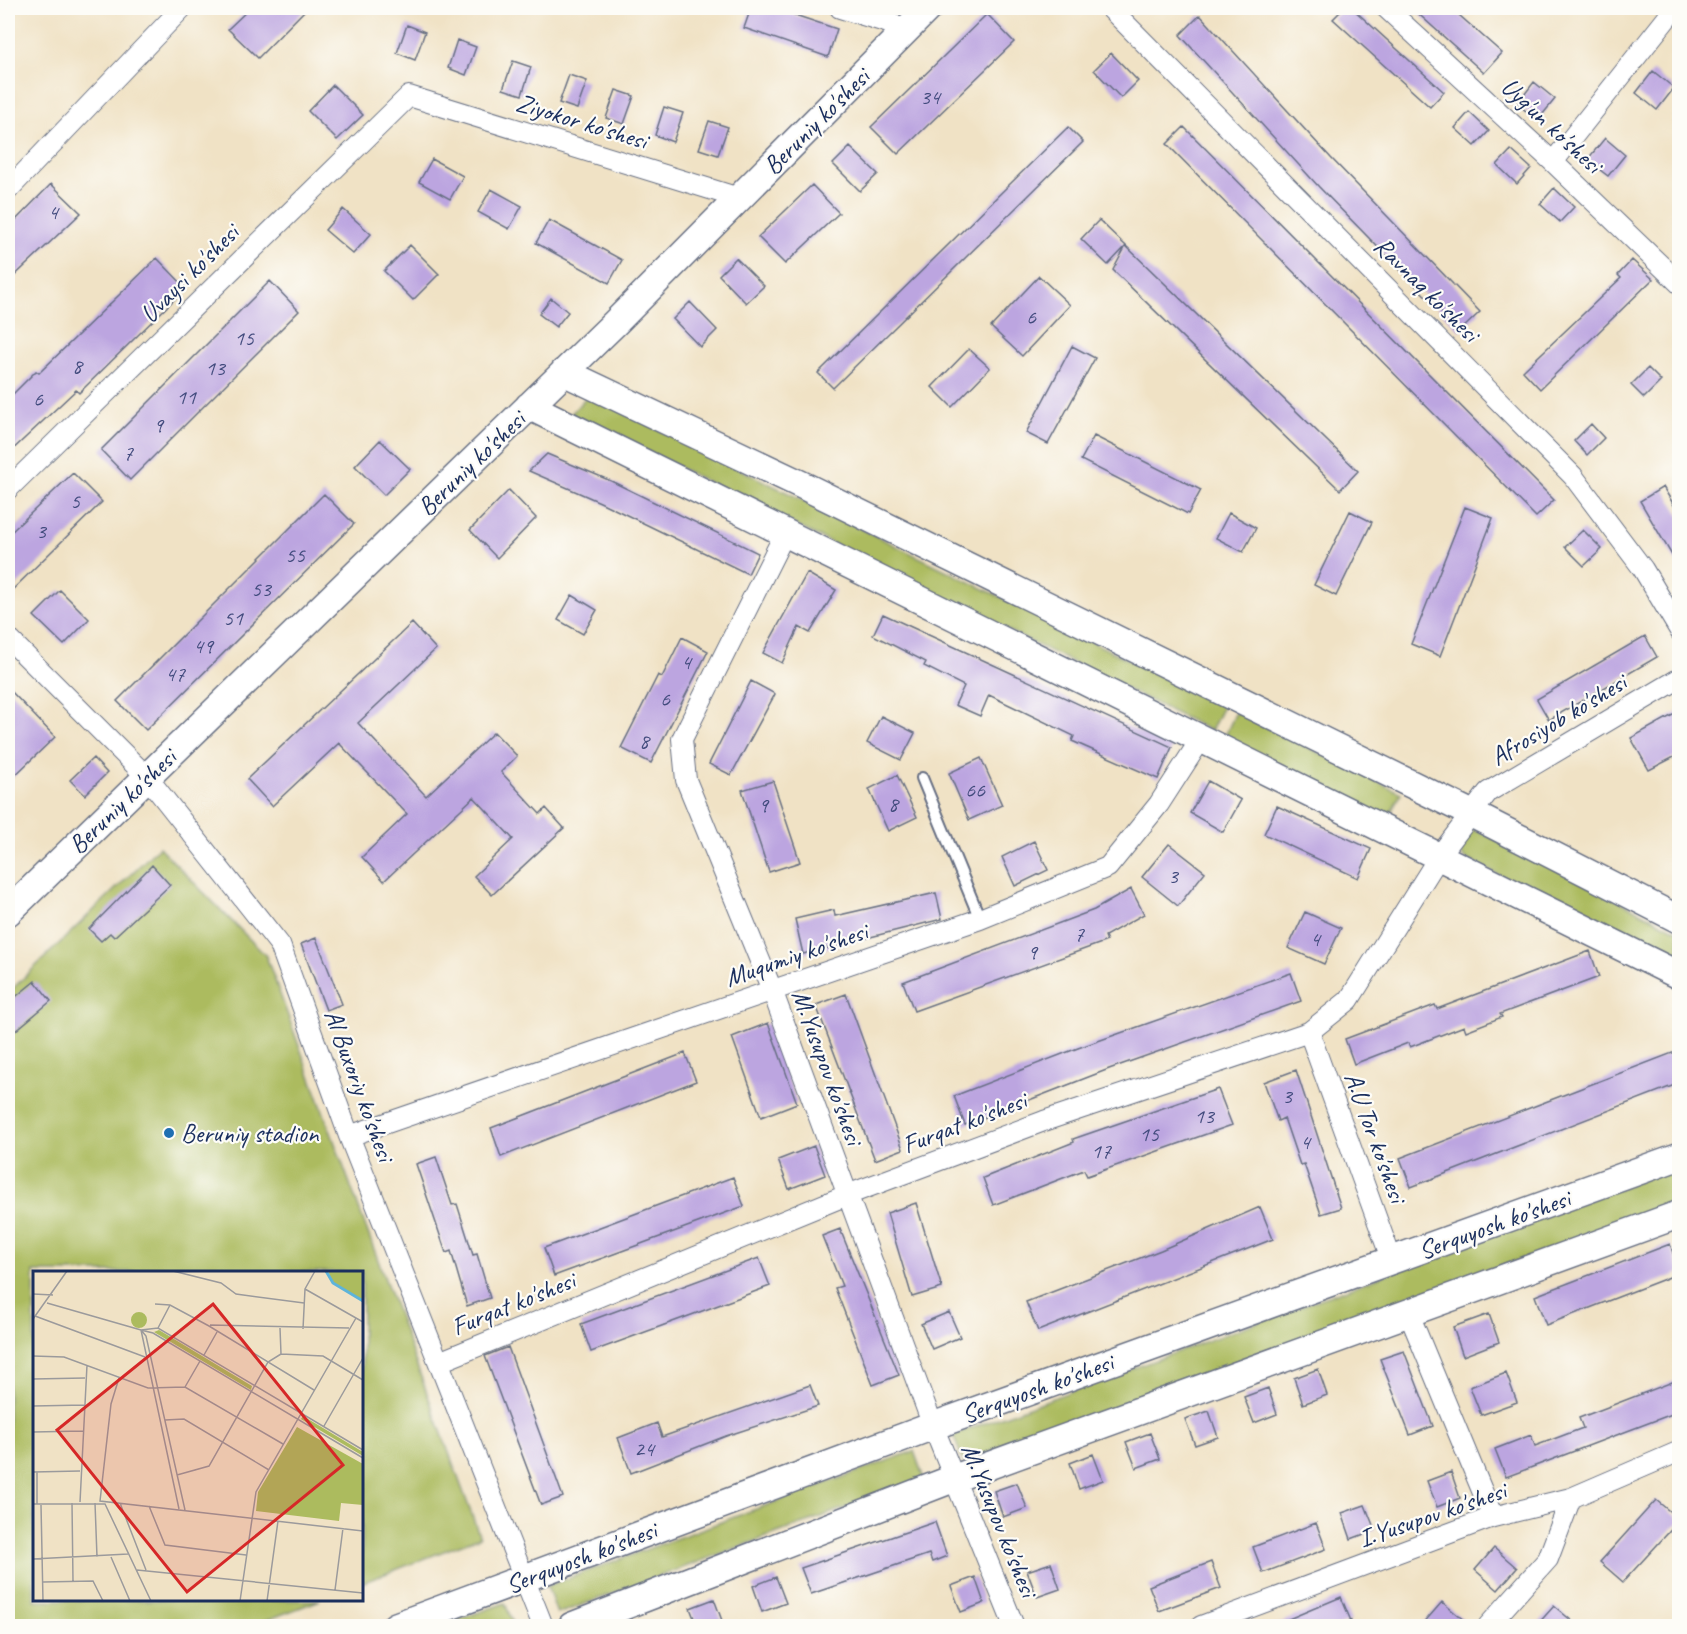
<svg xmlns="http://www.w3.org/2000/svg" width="1687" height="1634" font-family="Caveat,sans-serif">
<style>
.green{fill:#acbb5e;stroke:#64755e;stroke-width:1.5}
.building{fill:#bca5e0}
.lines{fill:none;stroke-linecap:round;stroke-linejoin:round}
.lane-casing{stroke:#666e82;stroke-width:14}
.street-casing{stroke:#666e82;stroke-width:22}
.secondary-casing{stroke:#666e82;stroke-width:30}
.lane{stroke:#fff;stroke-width:10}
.street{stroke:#fff;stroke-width:20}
.secondary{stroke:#fff;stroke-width:27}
.poi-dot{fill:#1f6fb2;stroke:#fdfcf7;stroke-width:2}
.labels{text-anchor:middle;stroke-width:4.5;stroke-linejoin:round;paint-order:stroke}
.number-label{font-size:22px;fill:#434c7e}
.street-label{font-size:26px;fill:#1b2f5e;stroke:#fdfcf7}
.poi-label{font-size:26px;fill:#1b2f5e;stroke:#fdfcf7;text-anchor:start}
.inset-river{fill:none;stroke:#5db4da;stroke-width:3}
.inset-road{fill:none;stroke:#9b9a9c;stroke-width:1.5}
.view{fill:#d62828;fill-opacity:0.15;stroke:#d62828;stroke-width:3}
.inset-edge{fill:none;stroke:#1b2f5e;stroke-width:3}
</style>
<rect width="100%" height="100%" fill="#fdfcf7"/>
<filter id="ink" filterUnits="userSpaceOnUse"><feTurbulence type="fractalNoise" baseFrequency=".0167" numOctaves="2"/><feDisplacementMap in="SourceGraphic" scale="12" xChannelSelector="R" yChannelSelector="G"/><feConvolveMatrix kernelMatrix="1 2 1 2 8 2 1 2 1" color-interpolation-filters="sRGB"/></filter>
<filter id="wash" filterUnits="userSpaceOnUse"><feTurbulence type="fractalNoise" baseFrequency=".008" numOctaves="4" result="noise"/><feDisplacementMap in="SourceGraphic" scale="24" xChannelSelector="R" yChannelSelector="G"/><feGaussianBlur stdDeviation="1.35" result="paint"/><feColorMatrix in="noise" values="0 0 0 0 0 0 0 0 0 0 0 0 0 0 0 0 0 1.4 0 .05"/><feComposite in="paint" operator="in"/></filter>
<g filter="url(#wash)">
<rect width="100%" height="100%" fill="#f0e2c5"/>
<path class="green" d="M588 395 1223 706 1211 731 571 414Z
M1236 712 1401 793 1387 820 1224 738Z
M1471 830 1479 831 1679 931V964L1464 858C1456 846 1463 840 1471 830Z
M159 847 266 956 480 1537 362 1583V1272H34V1600H320L251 1626H8V993Z
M1679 1166V1202L964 1463 953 1435Z
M914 1451 924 1479 557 1614 547 1586Z
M505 1603 514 1626H440Z"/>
<g id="blocks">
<path class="building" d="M250 8H307L258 58 228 29Z
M751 8H774L837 29 828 57 744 28Z
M1344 8H1352L1444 92 1430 107 1333 19Z
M1412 8H1451L1502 53 1484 73Z
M987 14 1014 42 898 154 871 127Z
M1200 15 1331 158 1480 312 1460 331 1319 187 1180 35Z
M407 25 425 32 415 60 397 53Z
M457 40 476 47 466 75 448 68Z
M1111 53 1138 81 1121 98 1094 70Z
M513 61 531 67 522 95 503 89Z
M1653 71 1674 88 1657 110 1636 93Z
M569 75 587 81 577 109 559 103Z
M1534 82 1555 99 1538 120 1517 104Z
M333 85 363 115 337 140 308 111Z
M616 90 634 96 624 124 606 118Z
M664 107 683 113 673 142 655 135Z
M1469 112 1489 131 1475 146 1455 128Z
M709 121 728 127 718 155 699 149Z
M1068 127 1083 142 833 388 818 373Z
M1184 127 1554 500 1536 517 1167 144Z
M1605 138 1625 155 1608 176 1587 160Z
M850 147 878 174 860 191 833 164Z
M1511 150 1531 168 1517 184 1497 165Z
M432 159 463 176 450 199 419 182Z
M51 184 81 213 8 282V228Z
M812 185 839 213 785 264 758 237Z
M1554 188 1574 207 1560 222 1540 204Z
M491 189 522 206 509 229 478 212Z
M343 209 371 234 353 254 325 230Z
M549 220 622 260 609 283 536 243Z
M1099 220 1126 246 1108 265 1081 239Z
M410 245 439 274 413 300 384 271Z
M1126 246 1358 471 1340 490 1113 270Z
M157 258 186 288 79 393 76 390 8 454V399L36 371 39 373Z
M736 258 764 286 746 303 719 275Z
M1632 260 1653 279 1540 389 1523 371 1621 278 1618 275Z
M1039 276 1070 305 1022 356 991 327Z
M270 281 299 311 130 480 101 450Z
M551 298 568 312 556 327 539 314Z
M690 302 717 330 700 347 673 319Z
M1072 346 1095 358 1048 444 1026 433Z
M969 349 990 368 952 407 932 387Z
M1648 368 1661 381 1644 398 1631 385Z
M1591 424 1604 438 1587 455 1574 441Z
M1094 436 1201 490 1188 514 1081 460Z
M380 440 410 469 384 495 355 466Z
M547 454 611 481 758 553 748 574 600 502 529 471Z
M73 473 102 502 8 594V535Z
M1663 487 1680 515V569L1640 501Z
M509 490 536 518 497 558 470 530Z
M324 494 354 524 146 730 117 701Z
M1465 507 1493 518 1440 656 1411 644Z
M1350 511 1372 522 1336 596 1314 585Z
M1229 513 1256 528 1243 552 1216 538Z
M1583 530 1602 549 1584 566 1565 547Z
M807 573 836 590 810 633 799 627 782 663 763 653Z
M60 590 89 619 64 645 34 616Z
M572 595 597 610 583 634 558 620Z
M883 614 1172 747 1158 779 1072 741 1074 736 989 695 980 716 955 705 964 686 924 666 926 662 873 635Z
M412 623 436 649 358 723 426 796 494 732 517 756 501 772 540 814 546 808 564 828 492 895 474 876 513 839 474 797 384 881 362 857 407 814 339 743 272 806 247 779Z
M1645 636 1657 657 1549 720 1537 699Z
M682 637 708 651 651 763 621 748 658 675 662 677Z
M751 681 775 694 731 775 709 764Z
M8 688 55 737 8 782Z
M1680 711V754L1649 770 1631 738Z
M881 716 915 733 901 760 867 743Z
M93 758 107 773 85 795 70 780Z
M981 758 1002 805 969 820 949 773Z
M897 775 917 817 888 831 869 789Z
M773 781 800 862 769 872 742 790Z
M1208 781 1241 800 1223 832 1190 813Z
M1277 806 1371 849 1358 878 1264 834Z
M1034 841 1048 870 1015 886 1002 857Z
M1169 844 1205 872 1178 906 1142 877Z
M152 865 170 885 114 937 110 933 101 941 89 929Z
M1131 889 1144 914 1105 936 1107 941 914 1011 903 982 1094 910Z
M936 893 942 919 803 954 795 919 834 910 835 916Z
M1305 912 1341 928 1324 964 1288 948Z
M316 938 342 1004 326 1010 301 944Z
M1590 951 1599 977 1500 1014 1502 1017 1466 1031 1464 1026 1410 1047 1408 1043 1354 1064 1345 1039 1435 1005 1437 1009Z
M1291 973 1301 1001 1109 1069 965 1125 954 1096 1078 1048Z
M35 981 51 1001 8 1037V1003Z
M846 994 903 1149 875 1160 816 1005Z
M768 1023 797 1103 761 1117 732 1037Z
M1680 1050V1083L1411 1187 1400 1158Z
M685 1053 696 1081 501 1157 491 1128Z
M1296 1070 1341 1208 1321 1214 1304 1164 1300 1165 1284 1118 1278 1121 1264 1082Z
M1218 1089 1232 1125 1087 1176 1084 1170 993 1205 983 1178 1074 1142 1073 1139Z
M814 1146 825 1175 789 1189 778 1160Z
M436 1157 452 1205 457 1204 473 1255 477 1254 490 1298 467 1306 451 1251 446 1253 416 1164Z
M733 1177 744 1206 554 1276 544 1248Z
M916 1203 942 1288 912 1297 887 1213Z
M1260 1207 1273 1239 1038 1331 1026 1302 1161 1250Z
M840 1229 899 1375 873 1385 835 1288 842 1286 822 1236Z
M1670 1244 1680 1273 1546 1325 1535 1296Z
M759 1258 770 1286 591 1352 581 1324Z
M949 1312 960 1337 932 1349 921 1324Z
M1489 1314 1499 1342 1463 1356 1453 1327Z
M508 1347 563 1497 541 1505 485 1356Z
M1404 1351 1433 1426 1410 1435 1380 1359Z
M1318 1369 1327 1395 1303 1404 1294 1378Z
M1506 1373 1517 1402 1481 1415 1470 1387Z
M1680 1379V1411L1506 1477 1495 1449 1531 1435 1535 1446 1583 1428 1579 1418Z
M810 1385 818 1406 726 1436 631 1473 618 1438 657 1423 662 1437Z
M1268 1388 1277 1414 1254 1423 1244 1397Z
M1209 1411 1218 1437 1195 1445 1185 1419Z
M1150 1433 1160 1459 1136 1468 1126 1442Z
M1093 1454 1103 1480 1079 1489 1070 1463Z
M1451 1472 1460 1498 1437 1507 1427 1481Z
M1017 1483 1027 1508 1003 1517 994 1491Z
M1656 1500 1680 1520 1623 1582 1600 1562Z
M1365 1505 1375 1530 1351 1539 1342 1513Z
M935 1522 947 1556 932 1562 929 1554 811 1594 801 1568Z
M1316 1523 1326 1549 1263 1573 1253 1547Z
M1494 1548 1517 1568 1498 1590 1475 1570Z
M1211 1562 1221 1588 1159 1611 1149 1586Z
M1051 1563 1060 1589 1037 1597 1027 1571Z
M776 1577 786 1603 762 1612 753 1586Z
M975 1577 984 1603 961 1612 951 1586Z
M1341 1597 1351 1621 1337 1626H1272Z
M714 1599 724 1626H697L690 1608Z
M1442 1602 1471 1626H1421Z
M1554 1606 1578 1626H1536Z"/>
</g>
</g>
<g filter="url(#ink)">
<use href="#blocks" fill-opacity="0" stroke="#666e82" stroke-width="1.5"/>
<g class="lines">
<defs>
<path id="lane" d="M922 778 980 919"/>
<path id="street" d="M840 8 908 29
M1110 8 1573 476 1643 569 1680 631
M1386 8 1553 162 1680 284
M1553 162 1675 8
M8 190 182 8
M8 489 409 96 739 198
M785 533 682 739 686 780 772 990 933 1426 1014 1626
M8 638 147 777 280 945 349 1136 543 1626
M1309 1032 1392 1261
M349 1136 980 919 1108 867 1159 804 1201 739
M1409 1314 1493 1517
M439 1362 847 1195 1044 1121 1309 1032 1349 1000 1440 855 1488 792 1680 678
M1201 1626 1493 1517 1571 1498 1680 1451
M1488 1626 1548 1559 1571 1498"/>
<path id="secondary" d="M564 372 800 484 1470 813 1680 920
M529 406 1680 976
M8 912 615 323 928 8
M396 1626 933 1426 1680 1156
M572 1626 955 1478 1680 1214"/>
</defs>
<use href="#lane" class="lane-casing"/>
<use href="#street" class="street-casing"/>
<use href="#secondary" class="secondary-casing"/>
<use href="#lane" class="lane"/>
<use href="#street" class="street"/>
<use href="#secondary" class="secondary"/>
</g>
</g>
<circle class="poi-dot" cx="169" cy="1133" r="6"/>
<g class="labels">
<g class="number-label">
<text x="930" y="104">34</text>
<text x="53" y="219">4</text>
<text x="1031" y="324">6</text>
<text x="244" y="345">15</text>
<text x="77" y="373">8</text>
<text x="215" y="375">13</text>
<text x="186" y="404">11</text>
<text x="38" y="406">6</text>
<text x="158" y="432">9</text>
<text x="128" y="460">7</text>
<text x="75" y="508">5</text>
<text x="41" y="538">3</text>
<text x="295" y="562">55</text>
<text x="261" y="596">53</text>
<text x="233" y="625">51</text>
<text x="203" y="653">49</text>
<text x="686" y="669">4</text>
<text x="175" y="681">47</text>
<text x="665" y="706">6</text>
<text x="644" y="748">8</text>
<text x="975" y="797">66</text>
<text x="893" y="811">8</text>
<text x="763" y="812">9</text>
<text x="1173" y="883">3</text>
<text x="1079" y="941">7</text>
<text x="1315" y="946">4</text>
<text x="1032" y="959">9</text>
<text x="1287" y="1103">3</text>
<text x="1204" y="1123">13</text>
<text x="1149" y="1141">15</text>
<text x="1305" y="1149">4</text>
<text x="1101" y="1158">17</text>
<text x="644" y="1456">24</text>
</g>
<g class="street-label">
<text transform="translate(582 121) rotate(17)" y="9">Ziyokor ko'shesi</text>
<text transform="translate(816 121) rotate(-45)" y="9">Beruniy ko'shesi</text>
<text transform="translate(1552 125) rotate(43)" y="9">Uyg'un ko'shesi</text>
<text transform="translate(189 273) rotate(-45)" y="9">Uvaysi ko'shesi</text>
<text transform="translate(1427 289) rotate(45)" y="9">Ravnaq ko'shesi</text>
<text transform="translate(471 463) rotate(-44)" y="9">Beruniy ko'shesi</text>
<text transform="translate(1558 719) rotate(-31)" y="9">Afrosiyob ko'shesi</text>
<text transform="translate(122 801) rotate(-44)" y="9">Beruniy ko'shesi</text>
<text transform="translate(796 954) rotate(-19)" y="9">Muqumiy ko'shesi</text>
<text transform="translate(828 1067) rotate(70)" y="9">M.Yusupov ko'shesi</text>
<text transform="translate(360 1085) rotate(70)" y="9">Al Buxoriy ko'shesi</text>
<text transform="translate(964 1122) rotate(-21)" y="9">Furqat ko'shesi</text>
<text transform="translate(1376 1137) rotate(70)" y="9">A.U Tor ko'shesi</text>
<text transform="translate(1494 1224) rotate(-20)" y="9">Serquyosh ko'shesi</text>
<text transform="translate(513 1303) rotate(-22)" y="9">Furqat ko'shesi</text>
<text transform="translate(1037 1388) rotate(-20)" y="9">Serquyosh ko'shesi</text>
<text transform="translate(1432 1514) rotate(-19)" y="9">I.Yusupov ko'shesi</text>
<text transform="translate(1000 1520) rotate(68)" y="9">M.Yusupov ko'shesi</text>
<text transform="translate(581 1557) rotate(-21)" y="9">Serquyosh ko'shesi</text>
</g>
<g class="poi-label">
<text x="181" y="1142">Beruniy stadion</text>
</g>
</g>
<g transform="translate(33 1271)">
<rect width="330" height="330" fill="#f0e2c5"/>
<path d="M98 49a8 8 0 1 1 16 0a8 8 0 1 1-16 0ZM126 59 219 115 218 119 121 61ZM270 145 330 181V185L268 148ZM264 156 330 193V234L308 232 306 250 223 240 225 221Z" fill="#acbb5e"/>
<path d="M295 0H330V29L300 12Z" fill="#acbb5e"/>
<path class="inset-river" d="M293 0 300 12 330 30"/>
<path class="inset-road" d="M140 0 188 12 203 23 271 32M272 18 330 51M0 23 20 24M14 32 108 59M122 33 137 34 176 55 281 119M2 45 112 86M0 48 34 0M177 54 316 57M125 57 137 34M247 57 248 83M270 58 272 18 282 0M248 83 290 85 330 109M171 84 184 61M0 85 31 86 115 117 152 116 250 173M86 107 78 133 67 230 330 260M0 108 52 107M152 116 167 90M0 135 52 134M132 149 151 148 236 199M291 155 330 87M0 161 50 160M330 179 125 57 108 59 120 62 330 187M0 201 47 200M4 201V233M144 204 176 195 235 91 248 83M47 231 54 94M39 232 40 310M62 232 64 286M87 232 113 299M0 233H72L118 330M8 234 10 330M116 235 132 274 213 284M146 238 108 59 113 65 152 239M78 286 97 330M0 288 95 283M104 299 330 322M10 311 60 310 70 330M302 319 310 257M207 330 223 221 323 47M234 330 245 250"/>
<path class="view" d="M180 33 310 194 154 321 24 159Z"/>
<rect width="330" height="330" class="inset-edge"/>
</g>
<rect width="1687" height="1634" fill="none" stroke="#fdfcf7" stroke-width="30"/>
</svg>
